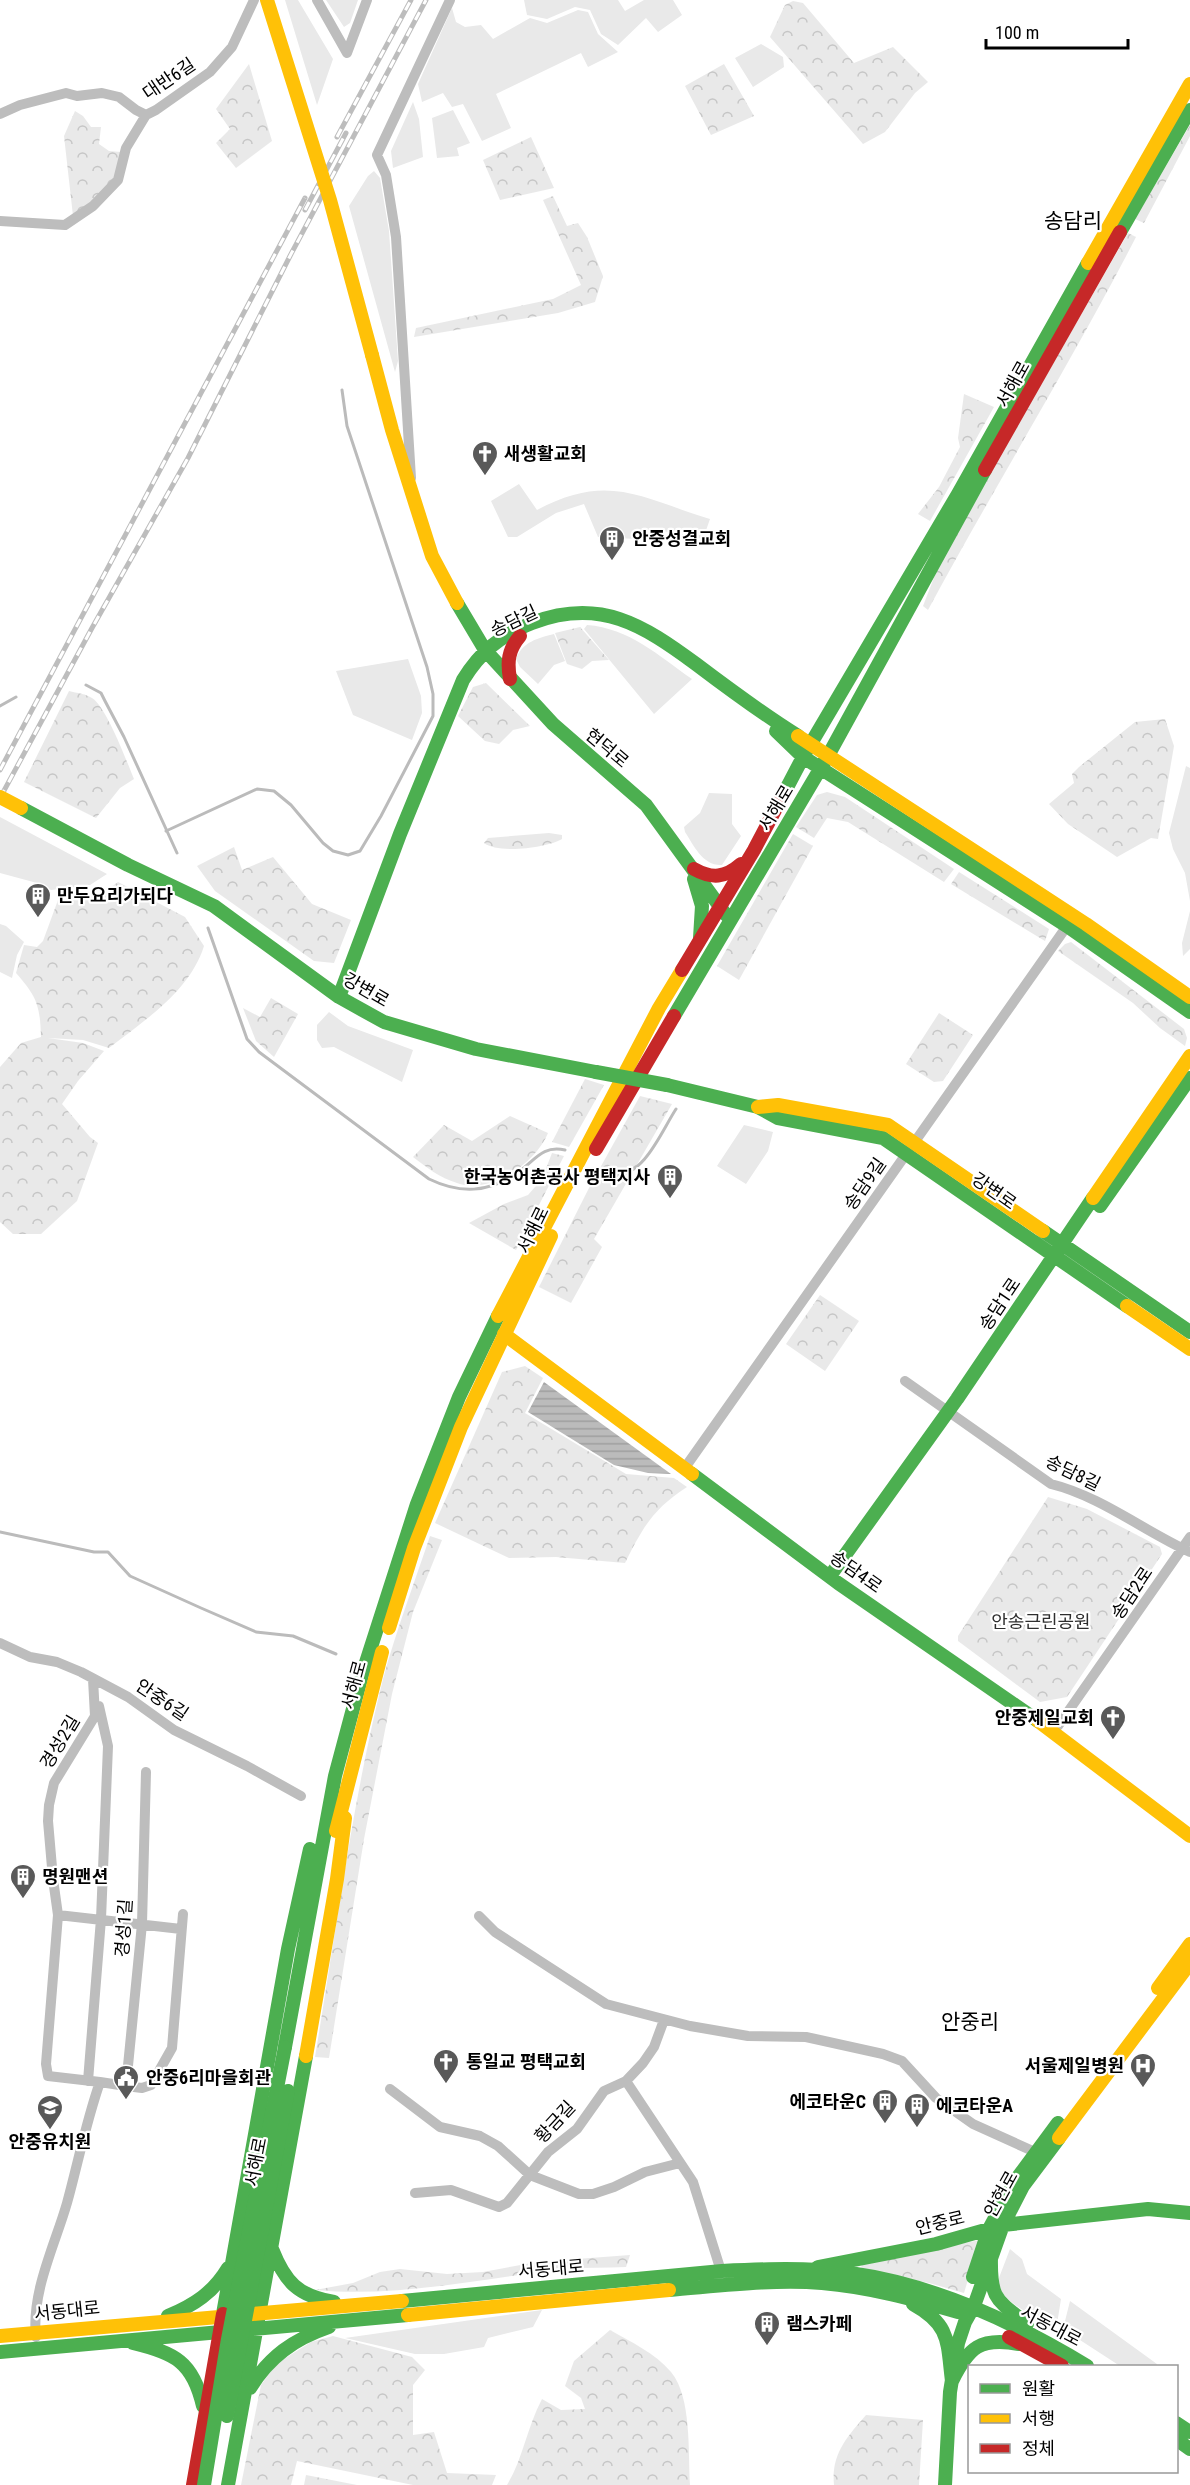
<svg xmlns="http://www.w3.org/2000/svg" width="1190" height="2485" font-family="'Roboto Condensed','Noto Sans KR',sans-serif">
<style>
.grass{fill:#e9e9e9}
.forest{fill:url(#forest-crowns)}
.water{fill:url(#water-rules)}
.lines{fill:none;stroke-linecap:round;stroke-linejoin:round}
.stream{stroke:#bbb;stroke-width:3}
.street{stroke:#bdbdbd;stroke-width:10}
.fast{stroke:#4caf50;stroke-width:14}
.slow{stroke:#ffc107;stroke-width:14}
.jam{stroke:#c62828;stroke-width:14}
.rail-casing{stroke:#bdbdbd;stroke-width:5}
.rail{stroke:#fff;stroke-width:3;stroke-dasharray:9;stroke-linecap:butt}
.fast-bridge{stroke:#4caf50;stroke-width:14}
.slow-bridge{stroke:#ffc107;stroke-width:14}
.labels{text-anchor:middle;stroke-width:4.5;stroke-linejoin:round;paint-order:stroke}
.street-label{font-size:18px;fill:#000;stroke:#fff}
.poi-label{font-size:18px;font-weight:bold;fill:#000;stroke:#fff;text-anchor:start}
.park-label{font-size:18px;fill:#2e2e2e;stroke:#fff}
.quarter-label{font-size:21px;fill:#000;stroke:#fff}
</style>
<defs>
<pattern id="forest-crowns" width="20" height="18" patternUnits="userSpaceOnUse" patternTransform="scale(1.5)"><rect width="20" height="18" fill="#e9e9e9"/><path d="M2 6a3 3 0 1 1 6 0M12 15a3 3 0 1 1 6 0" fill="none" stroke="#c6c6c6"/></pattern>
<pattern id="water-rules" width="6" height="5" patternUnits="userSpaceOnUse" patternTransform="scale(1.5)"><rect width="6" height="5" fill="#bbb"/><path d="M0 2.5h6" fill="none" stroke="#9f9f9f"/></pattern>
</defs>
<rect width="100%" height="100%" fill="#fff"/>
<path class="grass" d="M285 0H298L333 59 317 105Z
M326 0H358L350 23 344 27Z
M524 0H618L625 11 644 0H673L682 15 658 32 646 18 618 45 601 34 590 10 575 7 547 19 527 15Z
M452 8 456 22 465 27 481 25 493 39 530 18 547 23 578 10 588 12 598 34 618 52 588 67 581 53 496 94 511 128 482 141 463 104 452 107 443 93 422 102 418 84Z
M761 44 783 57 784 67 753 87 735 58Z
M413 102 419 119 423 157 393 168 391 151Z
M453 110 470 143 457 148 459 156 437 158 432 118Z
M374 171 380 178 389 231 398 361 395 372 349 206 368 176Z
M519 484 537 510C609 472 640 498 710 519L703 539 653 529 642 531 636 539 598 537 584 504 556 513 517 537H508L491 501Z
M587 625C629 628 659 656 692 679L654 714 584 629Z
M554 634 565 661 554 665 538 684 520 667 516 659C522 642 538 638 554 634Z
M408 659 421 696 422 713 412 740 353 715 336 671Z
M1186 766 1190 768V901L1185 873 1173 849 1169 833Z
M709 793 732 794V824L741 836 722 865C703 866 694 846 685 832L684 827 700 813Z
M0 817 107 874 90 885 51 890 37 883 0 873Z
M1190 911V949L1183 956 1182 943Z
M0 924 6 926 24 942 17 955 12 978 0 972Z
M329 1012 348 1026 413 1050 402 1082 334 1047 322 1048 317 1040V1025Z
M744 1125 773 1132 768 1151 746 1184 717 1166Z
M1010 2249 1022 2259 1027 2274 1061 2299 1057 2324 1051 2325C1031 2314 1006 2305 997 2283Z
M1070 2301 1157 2364 1156 2366H1120L1063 2329Z
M542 2310 533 2327 488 2338 484 2347 444 2354H415L345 2338Z"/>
<path class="forest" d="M793 1 803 3 854 63 893 47 928 82 915 93 885 132 863 144 770 37 785 5Z
M249 64 272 141 236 168 216 143 230 129 216 109Z
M724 64 754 116 711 135 685 86Z
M75 111 83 116 91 127H101L99 144 109 151 121 152 115 178 90 205 73 216 64 136Z
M1190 125V136L1144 223 1135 219Z
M531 137 554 188 500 200 483 160Z
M553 196 567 226 578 223 587 237 603 276 595 302 558 313 414 337 416 328 553 299 581 285 543 200Z
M1128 233 1136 237C1071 363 996 484 928 610L923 606 942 557Z
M964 394 994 407 930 521 918 514 939 487 960 447 958 438Z
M580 627 609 660 592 661 582 669 567 664 555 633Z
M486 683 530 726 513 730 499 744 485 741 458 716 473 687Z
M69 691C77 693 86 694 92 698 106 706 127 762 134 779L120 788 96 818 24 782Z
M1165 719 1174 746 1158 839 1151 838 1117 857 1068 824 1049 804 1074 783 1072 774 1079 767 1135 722Z
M827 792 845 797 954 869 944 882 848 822 827 818 814 838 796 827 817 795Z
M549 833 562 835V839C547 848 498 854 484 843L488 838Z
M793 834 813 846 739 980 717 966Z
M234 847 242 870 273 857 312 904 351 920 334 963 314 961 215 891 197 866Z
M959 872 1049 929 1045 941 951 884Z
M118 882 185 917 204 946C190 991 145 1020 109 1048L83 1040 48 1038 83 1043 104 1051 78 1081 62 1104 90 1137 98 1143 77 1201 41 1234H13L0 1222V1067L21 1043 41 1037C40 1005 37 997 16 973L24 945 37 947 43 941 58 900 100 895Z
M1071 942 1184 1029 1187 1038 1185 1046 1160 1028 1133 1003 1058 951 1065 944Z
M271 998 298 1014 274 1057 256 1041 243 1008 260 1017Z
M939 1013 973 1035 943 1081 934 1082 906 1064Z
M585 1079 604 1085 569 1147 552 1142Z
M640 1096 672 1104 594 1239 602 1247 571 1303 539 1287 590 1186Z
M510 1116 548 1133C536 1163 490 1195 457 1183 440 1178 426 1167 413 1157L444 1125 472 1141Z
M552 1153 564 1156 516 1250 469 1223 504 1204 528 1195 542 1179Z
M820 1295 859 1321 825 1371 786 1344Z
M525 1366 543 1378 525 1413 626 1474 674 1478 687 1487C653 1509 643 1527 625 1563L556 1557 509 1558 435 1523 502 1372Z
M1048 1497 1087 1509 1160 1547 1162 1554 1067 1697 1040 1702 958 1641V1636Z
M430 1536 442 1540 413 1612 392 1694 364 1839 329 2058 315 2057C336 1931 352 1803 383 1679 396 1631 414 1584 430 1536Z
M980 2240 964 2293 929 2283 861 2269 862 2263Z
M630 2255 626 2267C606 2268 586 2267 566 2269 483 2278 399 2298 315 2290L353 2283 380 2272 400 2269 447 2274 483 2272 537 2262Z
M610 2330C631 2342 655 2353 671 2372 692 2397 688 2453 690 2485H507C523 2459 527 2427 542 2399L561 2410 585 2409 581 2398 565 2386 574 2361Z
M333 2336 412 2357 425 2370 413 2385V2435L434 2432 447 2473 496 2475 492 2485H413L297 2461 291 2485H241L261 2385 276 2364 311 2342Z
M866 2415 923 2420 919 2485H834C831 2454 847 2437 866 2415Z
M306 2475 357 2485H304Z"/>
<path class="water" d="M544 1382 671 1474 648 1473 614 1465 528 1412Z"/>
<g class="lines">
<path class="stream" d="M86 685 101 693 105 701 124 737 177 853
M0 706 16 697
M166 831 257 789 274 791 291 805 323 843 333 851 348 855 360 851 381 816 433 716V694L427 667 347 426 342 390
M208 928 247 1039 259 1052 429 1179C460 1194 488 1193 517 1173 535 1161 541 1145 565 1150
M614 1176C645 1175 661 1132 676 1109
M0 1532 94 1552H108L130 1576 201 1608 256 1632 293 1636 336 1654"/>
<path class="street" d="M317 0 347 53
M347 53 367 0
M0 114 20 105 66 93 77 96 102 93 119 97 136 110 146 115 156 110 210 72 232 47 254 0
M0 221 65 225 93 206 118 180 126 148 146 115
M411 478 396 237 386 175 377 155 450 0
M905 1381 1051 1484C1100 1496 1144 1531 1190 1552
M684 1469 1067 926
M0 1643 30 1657 57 1662 81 1672 128 1697 174 1730 247 1766 301 1796
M93 1679 95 1716 54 1783 49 1805 48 1821 53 1879 58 1915 46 2064 48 2076 100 2082
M1058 1726 1190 1537
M58 1915 181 1929
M479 1916 495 1932 606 2004 690 2026 748 2036 806 2037 883 2054 902 2061 936 2098 973 2124 1035 2152
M88 2081 101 1919 108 1746 99 1706
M626 2081 693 2182 721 2271
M126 2086 142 2088 151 2085 172 2048 183 1914
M390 2089 440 2127 480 2136 498 2146 530 2175 579 2194H593L614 2187 645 2172 680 2163
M415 2193 451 2190 499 2207 507 2203 548 2152 577 2129 604 2091 626 2081 643 2063 654 2047 664 2020
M36 2337C31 2292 55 2245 67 2203 78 2163 86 2122 100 2082L126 2086 142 1924 146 1772"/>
<path class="fast" d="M1120 232 1190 110
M457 603 485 650 553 724 646 805 726 915
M776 731 803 757 1067 926 1190 1012
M782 797 803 757 958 494 1088 263
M21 808 128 865 214 906 339 997 384 1022 476 1049 596 1072
M694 879 702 906 700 938
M339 997 400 834 463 680C480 652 501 635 532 623 600 597 643 625 696 664 729 689 763 714 798 736
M674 1016 829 754 985 470
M667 1085 758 1107 778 1118 883 1138 1127 1306
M1100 1206 1190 1078
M1043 1231 1190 1332
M692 1474 838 1583 1038 1721
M830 1576 957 1399 1093 1198
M285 2047 335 1776 362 1675 417 1504 459 1397 498 1316
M272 2249C285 2282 298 2296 334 2302
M991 2257C990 2299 996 2299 1027 2324
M818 2267 936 2244 1003 2225 1148 2209 1190 2213
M973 2277 989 2229 1015 2181 1058 2123
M669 2290C719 2286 772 2279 822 2283 869 2287 913 2299 958 2312
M402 2301 722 2271C764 2269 807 2267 850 2273 936 2285 1014 2322 1087 2366
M913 2304C951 2325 947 2342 952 2381
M223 2314 288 1949 310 1849
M168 2316C194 2305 213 2293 228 2268
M133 2343C175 2353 193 2362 203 2406
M0 2352 408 2315
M952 2381C969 2347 980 2337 1019 2344
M250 2388C269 2357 294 2339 329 2327
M1176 2423 1190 2432
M1176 2439 1190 2449
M228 2485 306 2056
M945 2485 950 2392 958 2343 965 2322 974 2306 1003 2225 1023 2186 1059 2138"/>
<path class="slow" d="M1088 263 1190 84
M372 355 392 430 432 556 457 603
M798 736 1086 924 1190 997
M758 1107 778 1105 888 1125 1043 1231
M1093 1198 1190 1056
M1127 1306 1190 1349
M498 1316 659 1008 682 970
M504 1334 692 1474
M389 1628 414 1548 461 1427 551 1236
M1038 1721 1190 1836
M336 1831 382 1652
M1158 1988 1190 1944
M306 2056 337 1879 345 1818
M1059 2138 1190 1963
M408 2315 669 2290
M0 2336 402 2301"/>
<path class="jam" d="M985 470 1120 232
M510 679C507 662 508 650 520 636
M694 869C712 879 725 878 741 864
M682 970 754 850 782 797
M596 1149 674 1016
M1009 2337 1062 2366
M193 2485 223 2314"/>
<defs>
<path id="rail" d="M337 137 411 0
M305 210 346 133
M0 770 305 198
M0 798 92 628 188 458 290 256 426 0"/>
</defs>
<use href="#rail" class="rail-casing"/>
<use href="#rail" class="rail"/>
<path class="fast-bridge" d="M596 1072 667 1085
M227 2416 288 2091
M204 2485 228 2339 285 2047"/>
<path class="slow-bridge" d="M267 0 330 200 372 355
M0 797 21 808"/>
</g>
<defs>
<symbol id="church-pin" viewBox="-11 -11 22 30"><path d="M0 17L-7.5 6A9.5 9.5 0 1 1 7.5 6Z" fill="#595959" stroke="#fff"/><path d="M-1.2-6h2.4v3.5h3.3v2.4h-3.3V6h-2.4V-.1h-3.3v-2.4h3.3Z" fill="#fff"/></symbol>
<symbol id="building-pin" viewBox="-11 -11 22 30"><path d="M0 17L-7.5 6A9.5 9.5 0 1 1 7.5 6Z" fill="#595959" stroke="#fff"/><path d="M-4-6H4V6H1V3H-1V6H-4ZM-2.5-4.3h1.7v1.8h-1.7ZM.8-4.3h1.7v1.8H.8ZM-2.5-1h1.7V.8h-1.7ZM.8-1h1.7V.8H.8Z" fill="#fff"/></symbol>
<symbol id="hospital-pin" viewBox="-11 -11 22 30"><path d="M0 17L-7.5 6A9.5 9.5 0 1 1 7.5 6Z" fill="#595959" stroke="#fff"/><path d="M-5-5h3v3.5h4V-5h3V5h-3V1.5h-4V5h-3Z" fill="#fff"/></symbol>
<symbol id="civic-pin" viewBox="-11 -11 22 30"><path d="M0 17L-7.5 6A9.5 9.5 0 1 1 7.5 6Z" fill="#595959" stroke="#fff"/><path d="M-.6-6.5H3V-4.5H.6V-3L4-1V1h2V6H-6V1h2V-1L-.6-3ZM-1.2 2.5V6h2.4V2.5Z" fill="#fff"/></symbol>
<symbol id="school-pin" viewBox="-11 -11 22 30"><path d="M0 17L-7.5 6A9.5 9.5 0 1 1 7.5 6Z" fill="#595959" stroke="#fff"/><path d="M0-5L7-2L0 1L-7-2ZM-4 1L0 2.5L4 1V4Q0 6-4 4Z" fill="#fff"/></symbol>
</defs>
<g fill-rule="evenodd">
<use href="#church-pin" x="470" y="439" width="30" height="40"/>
<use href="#building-pin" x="597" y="524" width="30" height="40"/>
<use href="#building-pin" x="23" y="881" width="30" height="40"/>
<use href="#building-pin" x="655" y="1162" width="30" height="40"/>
<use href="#church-pin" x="1098" y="1703" width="30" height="40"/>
<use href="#building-pin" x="8" y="1862" width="30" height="40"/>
<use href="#church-pin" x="431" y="2047" width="30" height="40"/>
<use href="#hospital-pin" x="1128" y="2051" width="30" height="40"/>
<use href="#civic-pin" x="111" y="2063" width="30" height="40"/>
<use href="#building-pin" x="870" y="2087" width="30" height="40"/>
<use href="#building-pin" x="902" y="2091" width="30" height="40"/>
<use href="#school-pin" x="35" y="2093" width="30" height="40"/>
<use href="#building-pin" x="752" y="2309" width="30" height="40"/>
</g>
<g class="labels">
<g class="street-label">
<text transform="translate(169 79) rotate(-34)" y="6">대반6길</text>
<text transform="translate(1013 384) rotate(-61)" y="6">서해로</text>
<text transform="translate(514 621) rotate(-25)" y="6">송담길</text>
<text transform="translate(607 748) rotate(40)" y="6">현덕로</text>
<text transform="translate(776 808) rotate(-59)" y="6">서해로</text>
<text transform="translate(366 990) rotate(30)" y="6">강변로</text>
<text transform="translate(865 1184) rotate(-55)" y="6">송담9길</text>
<text transform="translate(994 1191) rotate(35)" y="6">강변로</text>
<text transform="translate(533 1230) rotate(-64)" y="6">서해로</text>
<text transform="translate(1000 1304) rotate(-56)" y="6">송담1로</text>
<text transform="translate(1073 1473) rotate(26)" y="6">송담8길</text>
<text transform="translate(856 1572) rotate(35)" y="6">송담4로</text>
<text transform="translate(1132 1593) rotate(-56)" y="6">송담2로</text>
<text transform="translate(354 1685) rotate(-75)" y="6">서해로</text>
<text transform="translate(162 1700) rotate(34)" y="6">안중6길</text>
<text transform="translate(60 1742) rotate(-59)" y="6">경성2길</text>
<text transform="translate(124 1928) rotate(-86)" y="6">경성1길</text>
<text transform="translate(555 2122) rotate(-47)" y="6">황금길</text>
<text transform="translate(256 2162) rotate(-79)" y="6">서해로</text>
<text transform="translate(1001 2194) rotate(-61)" y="6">안현로</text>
<text transform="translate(940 2223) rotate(-14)" y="6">안중로</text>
<text transform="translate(551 2269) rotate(-5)" y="6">서동대로</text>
<text transform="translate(67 2311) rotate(-6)" y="6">서동대로</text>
<text transform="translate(1051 2326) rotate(28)" y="6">서동대로</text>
</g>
<g class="poi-label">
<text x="504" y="460">새생활교회</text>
<text x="632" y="545">안중성결교회</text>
<text x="57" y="902">만두요리가되다</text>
<text x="650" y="1183" text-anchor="end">한국농어촌공사 평택지사</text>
<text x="1094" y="1724" text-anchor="end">안중제일교회</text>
<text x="42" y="1883">명원맨션</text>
<text x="466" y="2068">통일교 평택교회</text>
<text x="1124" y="2072" text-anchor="end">서울제일병원</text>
<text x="146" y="2084">안중6리마을회관</text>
<text x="866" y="2108" text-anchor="end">에코타운C</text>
<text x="936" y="2112">에코타운A</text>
<text x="50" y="2148" text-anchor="middle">안중유치원</text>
<text x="786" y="2330">램스카페</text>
</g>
<g class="park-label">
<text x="1041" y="1628">안송근린공원</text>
</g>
<g class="quarter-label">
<text x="1073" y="228">송담리</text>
<text x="970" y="2029">안중리</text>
</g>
</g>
<rect x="968" y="2365" width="210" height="108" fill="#ffffff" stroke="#999999" stroke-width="1.5"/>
<rect x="980" y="2384" width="30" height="9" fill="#4caf50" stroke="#999999" stroke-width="1.5"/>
<text x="1022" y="2395" font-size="18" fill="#000000">원활</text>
<rect x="980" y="2414" width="30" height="9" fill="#ffc107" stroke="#999999" stroke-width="1.5"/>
<text x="1022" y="2425" font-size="18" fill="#000000">서행</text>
<rect x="980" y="2444" width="30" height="9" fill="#c62828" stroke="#999999" stroke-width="1.5"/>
<text x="1022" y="2455" font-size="18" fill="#000000">정체</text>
<path d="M986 39v9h142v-9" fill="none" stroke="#000000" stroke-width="3"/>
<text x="995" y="39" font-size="18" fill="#000000" stroke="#ffffff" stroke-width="4.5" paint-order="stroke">100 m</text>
</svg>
